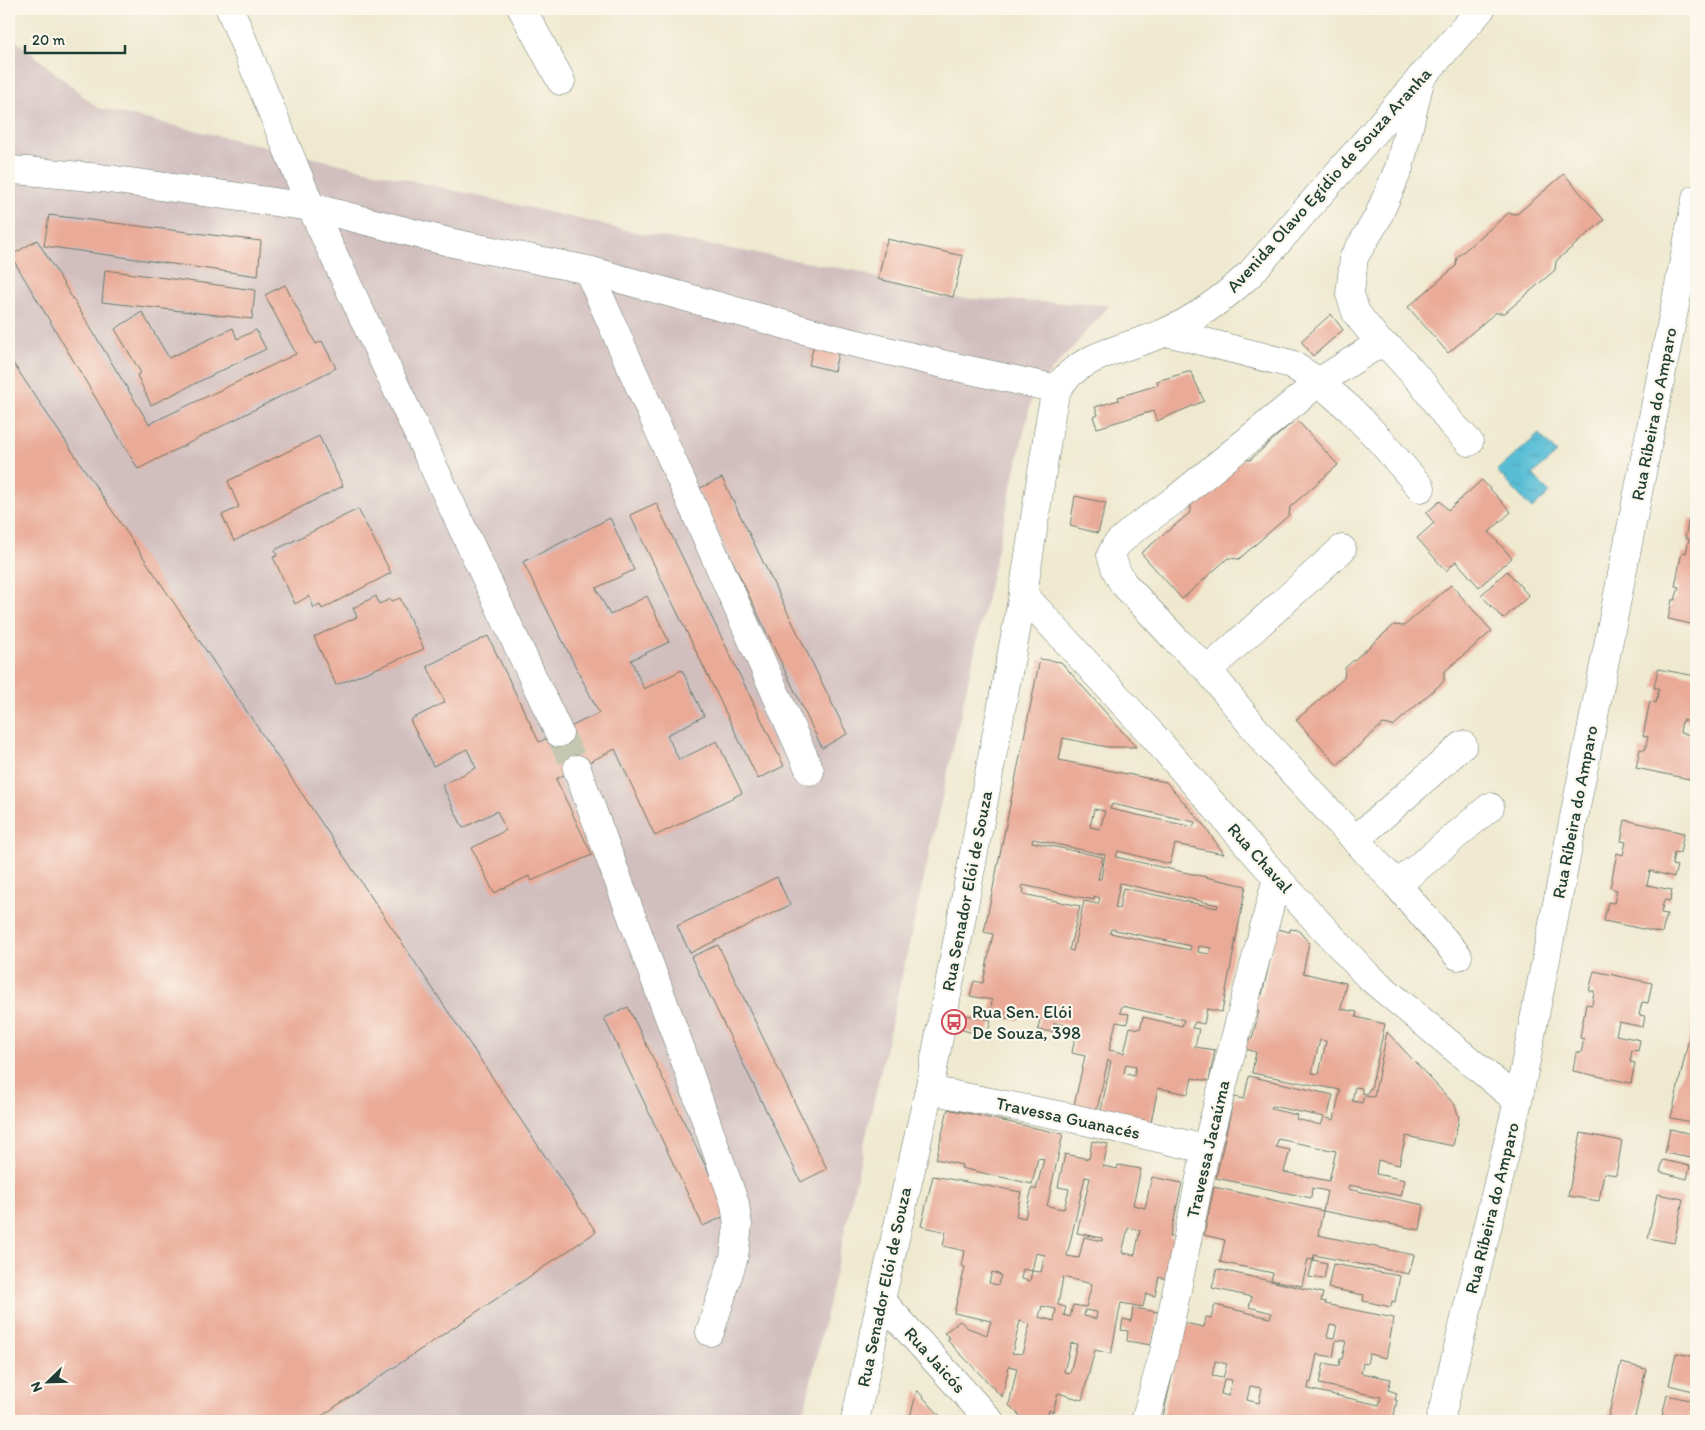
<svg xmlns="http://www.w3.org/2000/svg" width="1705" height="1430" font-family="Itim,sans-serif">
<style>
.industrial{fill:#d1bfbf}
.water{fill:url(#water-ripples);stroke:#3c7e85}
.building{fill:#eaaa98;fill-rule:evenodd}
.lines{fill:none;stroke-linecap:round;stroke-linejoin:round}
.minor-tunnel{stroke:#c5c7b1;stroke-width:28;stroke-dasharray:28 14;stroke-linecap:butt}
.minor-casing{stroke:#68796b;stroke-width:29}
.major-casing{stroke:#68796b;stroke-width:29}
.minor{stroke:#fff;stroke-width:28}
.major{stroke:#fff;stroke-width:28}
.labels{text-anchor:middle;stroke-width:4.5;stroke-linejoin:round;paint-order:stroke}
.street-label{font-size:18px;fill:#1f3d34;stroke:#fbf7ec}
.poi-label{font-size:18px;fill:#1f3d34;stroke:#fbf7ec;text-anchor:start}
</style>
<defs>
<pattern id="water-ripples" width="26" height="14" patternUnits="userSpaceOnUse" patternTransform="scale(1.25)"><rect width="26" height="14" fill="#58bed6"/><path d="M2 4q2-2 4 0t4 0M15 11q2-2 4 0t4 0" fill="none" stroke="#489cae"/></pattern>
</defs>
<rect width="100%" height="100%" fill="#fbf7ec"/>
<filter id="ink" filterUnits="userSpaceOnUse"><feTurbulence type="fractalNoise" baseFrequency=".02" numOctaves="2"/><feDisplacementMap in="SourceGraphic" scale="10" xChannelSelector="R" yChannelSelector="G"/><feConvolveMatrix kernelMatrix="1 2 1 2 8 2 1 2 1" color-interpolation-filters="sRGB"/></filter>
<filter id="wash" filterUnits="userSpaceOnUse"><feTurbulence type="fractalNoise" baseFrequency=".0096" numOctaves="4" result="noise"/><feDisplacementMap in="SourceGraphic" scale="20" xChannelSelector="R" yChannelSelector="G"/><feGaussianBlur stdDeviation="1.12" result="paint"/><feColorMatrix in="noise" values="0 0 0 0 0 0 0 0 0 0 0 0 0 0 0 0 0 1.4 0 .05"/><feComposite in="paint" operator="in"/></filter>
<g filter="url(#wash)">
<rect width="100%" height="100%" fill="#efe9d0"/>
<path class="industrial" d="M9 35 98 108 639 233 857 271 930 297 1110 305 1033 392 802 1421H9Z"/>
<path class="water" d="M1539 434 1557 453 1533 474 1549 493 1532 509 1497 471Z"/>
<g id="blocks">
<path class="building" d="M1564 174 1604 220 1556 261 1555 270 1505 313H1495L1448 353 1408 307 1456 266 1457 257 1505 216 1508 213 1517 214Z
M49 215 261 241 258 276 44 246Z
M887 239 963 256 953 297 878 279Z
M37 240 149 424 296 354 265 295 285 285 316 344 322 341 336 368 138 469 11 256H9V250L12 255Z
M105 270 255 290 252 319 102 302Z
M142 312 169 358 233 328 237 339 256 330 266 349 151 405 137 375 141 373 115 329Z
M1331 314 1343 330 1313 356 1301 341Z
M814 344 839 350 834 371 809 365Z
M9 357 596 1232 314 1421H9Z
M1188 372H1191L1204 401 1157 421 1153 411 1097 428 1093 417 1098 415 1095 407 1119 400 1118 397 1158 385 1157 381Z
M1296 419 1338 465 1290 507 1289 515 1239 559 1228 558 1182 599 1141 553 1191 512V502L1242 459 1250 460Z
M319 436 343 486 234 541 222 515 239 507 228 481Z
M722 478 847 734 822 748 698 489Z
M1482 480 1511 512 1489 532 1512 558 1479 587 1456 561 1446 571 1417 538 1434 523 1426 513 1440 501 1448 510Z
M1075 496 1106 503 1098 533 1070 526Z
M656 503 784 766 758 779 630 515Z
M358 509 391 573 322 609 320 605 314 608 309 596 295 604 273 557 277 556 275 550Z
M610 518 634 570 596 588 610 615 647 596 669 642 631 660 644 689 682 670 704 716 667 735 679 760 717 741 742 793 655 836 615 749 556 779 592 855 531 881 529 876 494 893 472 848 506 830 497 811 463 828 442 785 476 768 467 749 433 766 410 720 445 702 427 666 488 636 539 742 599 713 523 562Z
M1689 518 1696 520V625L1668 619 1672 600H1675L1679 587 1675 586 1682 552 1686 553 1689 539 1685 538Z
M1507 571 1529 596 1503 619 1481 595Z
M1451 585 1492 631 1444 672V681L1393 726 1383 724 1337 765 1296 720 1344 678 1345 668 1394 625 1404 626Z
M376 596 379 604 391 599 392 601 400 598 424 649 336 685 314 637 357 617 353 608Z
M1040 659 1061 662 1136 747H1107L1063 738 1059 760 1166 782 1203 824 1224 854 1175 844 1170 864 1118 851 1116 857 1246 886 1222 1012 1207 1009 1204 1024 1195 1022 1192 1028 1199 1029 1195 1047 1215 1050 1209 1081 1192 1078 1188 1094 1158 1088 1151 1122 1101 1111 1111 1061 1108 1060 1097 1110 1074 1105 1085 1056 1072 1053 1077 1027 1054 1023 1053 1032 1038 1030 1040 1018 1019 1013 1018 1020 1004 1018 1005 1012 991 1010 992 1000 970 996 974 981 983 983 993 934 984 932ZM1112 804 1195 822 1193 827 1110 809ZM1094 809 1105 811 1100 829 1090 827ZM1033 839 1105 855 1101 879H1098L1103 857 1032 842ZM1120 883 1218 905 1217 908 1123 888 1119 909 1115 908ZM1022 885 1094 900V896L1100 898 1098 904 1084 901 1073 951 1069 950 1080 906 1023 894 1024 889 1022 888ZM1111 929 1191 946 1190 950 1110 933ZM1199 946 1211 948 1209 954 1198 952ZM1122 1006 1184 1020 1182 1026 1143 1017 1140 1029 1130 1027 1124 1053 1109 1050 1116 1022 1127 1024 1129 1014 1120 1013ZM1126 1064 1136 1066 1134 1076 1124 1073Z
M1658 669 1696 676V723L1682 720 1680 733 1696 736 1694 761 1696 762V768L1694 780 1636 768 1640 749 1645 750 1648 737 1643 736 1650 701 1656 703 1659 688H1654Z
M1625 820 1684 833 1680 853 1674 852 1672 865 1677 866 1674 877 1650 871 1647 885 1672 890 1670 901 1664 900 1661 913 1667 914 1662 933 1604 921 1608 902 1614 903 1617 890 1610 888 1617 853 1623 855 1626 842 1621 841Z
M777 877 790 905 690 953 677 926Z
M1277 929 1290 932V929L1298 930 1309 943 1303 973 1346 983 1341 1009 1357 1012 1356 1017 1385 1024 1371 1089H1369L1367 1094 1362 1093V1088L1355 1087 1352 1101 1362 1103 1364 1096 1374 1097 1387 1032 1455 1105 1459 1118 1453 1146 1406 1136 1399 1165 1378 1160 1376 1174 1405 1180 1401 1196 1349 1185 1348 1189 1424 1205 1420 1230 1323 1211 1327 1191 1312 1188 1311 1198 1216 1178 1234 1097 1244 1099 1249 1076 1333 1095 1327 1118 1334 1120 1340 1090 1252 1073 1256 1052 1245 1049 1247 1038 1252 1039 1259 1011 1253 1010 1256 994 1262 995ZM1320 1040 1326 1041 1319 1074 1312 1073ZM1272 1106 1324 1117 1321 1125 1296 1119 1297 1115 1271 1109ZM1278 1139 1336 1151 1329 1181 1284 1172 1290 1150 1276 1147Z
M718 945 827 1169 801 1182 691 957Z
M1594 971 1652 983 1648 1003 1642 1002 1639 1015 1645 1016 1643 1027 1619 1022 1616 1035 1640 1040 1638 1051 1632 1050 1630 1062 1635 1063 1631 1083 1573 1071 1576 1052 1581 1053 1584 1039 1580 1038 1586 1004 1592 1005 1594 991H1589Z
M628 1007 729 1214 703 1226 604 1018Z
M1695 1011H1696V1123L1671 1118Z
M966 1015 991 1020 987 1036 962 1030Z
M948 1109 1063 1134 1047 1206 1064 1209 1069 1189 1058 1187 1065 1154 1089 1159 1092 1141 1108 1144 1103 1166 1117 1169 1118 1165 1141 1169 1133 1205 1145 1208 1152 1177 1182 1183 1170 1237H1174L1165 1279 1159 1277 1155 1296 1146 1294 1143 1307 1121 1303 1111 1354 1095 1350 1082 1400 1058 1393 1053 1412 1049 1410 1047 1421H1025L1009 1405 1017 1368 1009 1366 1002 1397 947 1340 950 1338 944 1333 960 1321 968 1328 987 1335 991 1321 954 1313 965 1267 962 1266 965 1251 943 1246 946 1232 921 1226 933 1176 1021 1192 1016 1216 1025 1218 1032 1188 1036 1190 1044 1159 1038 1158 1032 1184 961 1168 962 1165 936 1159ZM1085 1177 1090 1178 1077 1233 1102 1238V1241L1084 1237 1079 1258 1067 1256ZM1128 1228 1140 1230 1135 1255 1122 1253ZM1036 1253 1045 1255 1041 1272 1032 1271 1030 1281 1021 1279 1023 1269 1032 1271ZM992 1272 1001 1275 998 1285 989 1283ZM1063 1277 1092 1284 1086 1307 1073 1305 1070 1317 1064 1315 1066 1307 1058 1305ZM1042 1306 1056 1309 1054 1321 1039 1317ZM1085 1310 1097 1312 1096 1319 1084 1316ZM1020 1321 1030 1324 1022 1354 1012 1353ZM1071 1343 1077 1344 1070 1373 1064 1372Z
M1670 1129 1696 1135 1691 1158 1665 1153Z
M1581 1133 1622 1141 1616 1175 1604 1173 1599 1201 1568 1196Z
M1663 1160 1690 1166 1687 1179 1660 1172Z
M1214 1187 1323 1211 1318 1235 1414 1255 1409 1274 1314 1255 1313 1260 1308 1259 1302 1286 1271 1280 1273 1273 1220 1262 1225 1240 1204 1235Z
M1657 1194 1683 1199 1674 1243 1648 1238Z
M1313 1260 1327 1263 1324 1279 1309 1277Z
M1333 1264 1400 1276 1395 1302 1392 1301 1391 1307 1363 1301 1364 1295 1328 1288Z
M1217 1269 1323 1293 1321 1301 1326 1302 1325 1304 1394 1318 1386 1358 1369 1354 1367 1364 1363 1363 1361 1373 1391 1379 1388 1390 1397 1393 1395 1400H1397L1393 1421H1162L1184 1323 1204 1327 1206 1317 1211 1318 1215 1305 1270 1318 1272 1313 1249 1307 1252 1297 1212 1288ZM1330 1325 1337 1326 1334 1338 1327 1337ZM1336 1340 1346 1341 1342 1359H1340L1339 1366 1324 1363 1319 1384 1381 1397 1379 1405 1308 1389 1309 1382 1311 1383 1317 1354 1333 1357ZM1215 1361 1227 1364 1223 1378 1212 1376ZM1224 1379 1232 1380 1228 1396 1221 1394ZM1250 1386 1262 1388 1259 1403 1247 1400Z
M1133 1308 1158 1312 1151 1345 1127 1341 1128 1331 1121 1330 1123 1319 1131 1321Z
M1676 1353 1696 1357V1378L1693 1391 1669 1385Z
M1621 1363 1646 1369 1634 1421H1622L1608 1418Z
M917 1390 930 1405 945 1421H909Z
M1667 1395 1693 1401 1689 1421H1661Z"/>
</g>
</g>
<g filter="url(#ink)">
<use href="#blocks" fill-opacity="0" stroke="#68796b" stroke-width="1"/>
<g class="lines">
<path class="minor-tunnel" d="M559 733 577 769"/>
<defs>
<path id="minor" d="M230 9 311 207 559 733
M522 9 561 81
M1421 77 1399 168 1377 219 1354 257 1350 294 1356 313 1380 343 1392 350 1422 383 1451 423 1469 442
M9 170 27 171 101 178 311 207 453 243 588 270 833 338 947 365 1057 389
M588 270 810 771
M1166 332 1291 364 1319 382 1350 409 1377 437 1421 488
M1380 343 1319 382 1176 499 1134 529 1116 545 1111 555 1116 570 1123 583 1178 642 1208 670 1267 744 1397 885 1458 956
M1023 594 1155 738 1277 878 1368 976 1518 1101
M1208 670 1342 549
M577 769 682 1052 735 1204 738 1225 734 1257 710 1332
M1355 840 1463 745
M1397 885 1490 807
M929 1090 1068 1117 1206 1149
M881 1300 990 1421
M1145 1421 1164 1352 1206 1149 1277 878
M1440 1421 1518 1101 1696 199"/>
<path id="major" d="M855 1421 881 1300 929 1090 1023 594 1051 414C1053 406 1054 395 1058 388 1078 354 1133 347 1166 332 1198 318 1225 297 1251 273L1481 9"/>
</defs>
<use href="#minor" class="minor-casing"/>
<use href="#major" class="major-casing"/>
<use href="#minor" class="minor"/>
<use href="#major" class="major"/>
</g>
</g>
<defs>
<symbol id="bus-ring" viewBox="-11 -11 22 22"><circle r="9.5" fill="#fbf7ec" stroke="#d1495b" stroke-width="1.5"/><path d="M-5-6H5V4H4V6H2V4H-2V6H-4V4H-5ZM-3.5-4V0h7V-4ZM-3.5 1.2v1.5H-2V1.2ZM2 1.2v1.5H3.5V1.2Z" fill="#d1495b"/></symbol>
</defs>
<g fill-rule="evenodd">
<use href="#bus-ring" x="940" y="1008" width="28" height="28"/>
</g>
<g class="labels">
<g class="street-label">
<text transform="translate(1329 180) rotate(-48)" y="6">Avenida Olavo Egídio de Souza Aranha</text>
<text transform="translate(1654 414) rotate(-79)" y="6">Rua Ríbeira do Amparo</text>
<text transform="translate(1575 812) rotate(-79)" y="6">Rua Ríbeira do Amparo</text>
<text transform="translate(1260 858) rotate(48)" y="6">Rua Chaval</text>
<text transform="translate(967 891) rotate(-79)" y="6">Rua Senador Elói de Souza</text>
<text transform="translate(1068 1118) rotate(12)" y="6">Travessa Guanacés</text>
<text transform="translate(1208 1149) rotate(-77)" y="6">Travessa Jacaúma</text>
<text transform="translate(1492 1208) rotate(-76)" y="6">Rua Ríbeira do Amparo</text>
<text transform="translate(884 1287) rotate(-78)" y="6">Rua Senador Elói de Souza</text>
<text transform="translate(935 1360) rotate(48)" y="6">Rua Jaicós</text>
</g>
<g class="poi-label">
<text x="972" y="1018">Rua Sen. Elói<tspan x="972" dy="21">De Souza, 398</tspan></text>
</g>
</g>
<rect width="1705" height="1430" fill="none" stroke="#fbf7ec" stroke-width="30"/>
<g transform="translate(48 1382) rotate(247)" stroke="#fbf7ec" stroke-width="4" paint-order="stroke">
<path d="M0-4L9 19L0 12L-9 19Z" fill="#1f3d34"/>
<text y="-8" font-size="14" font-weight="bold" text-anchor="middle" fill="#1f3d34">N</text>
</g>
<path d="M25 45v8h100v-8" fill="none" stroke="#1f3d34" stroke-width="2.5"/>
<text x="32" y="45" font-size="15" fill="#1f3d34" stroke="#fbf7ec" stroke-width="4" paint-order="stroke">20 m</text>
</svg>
